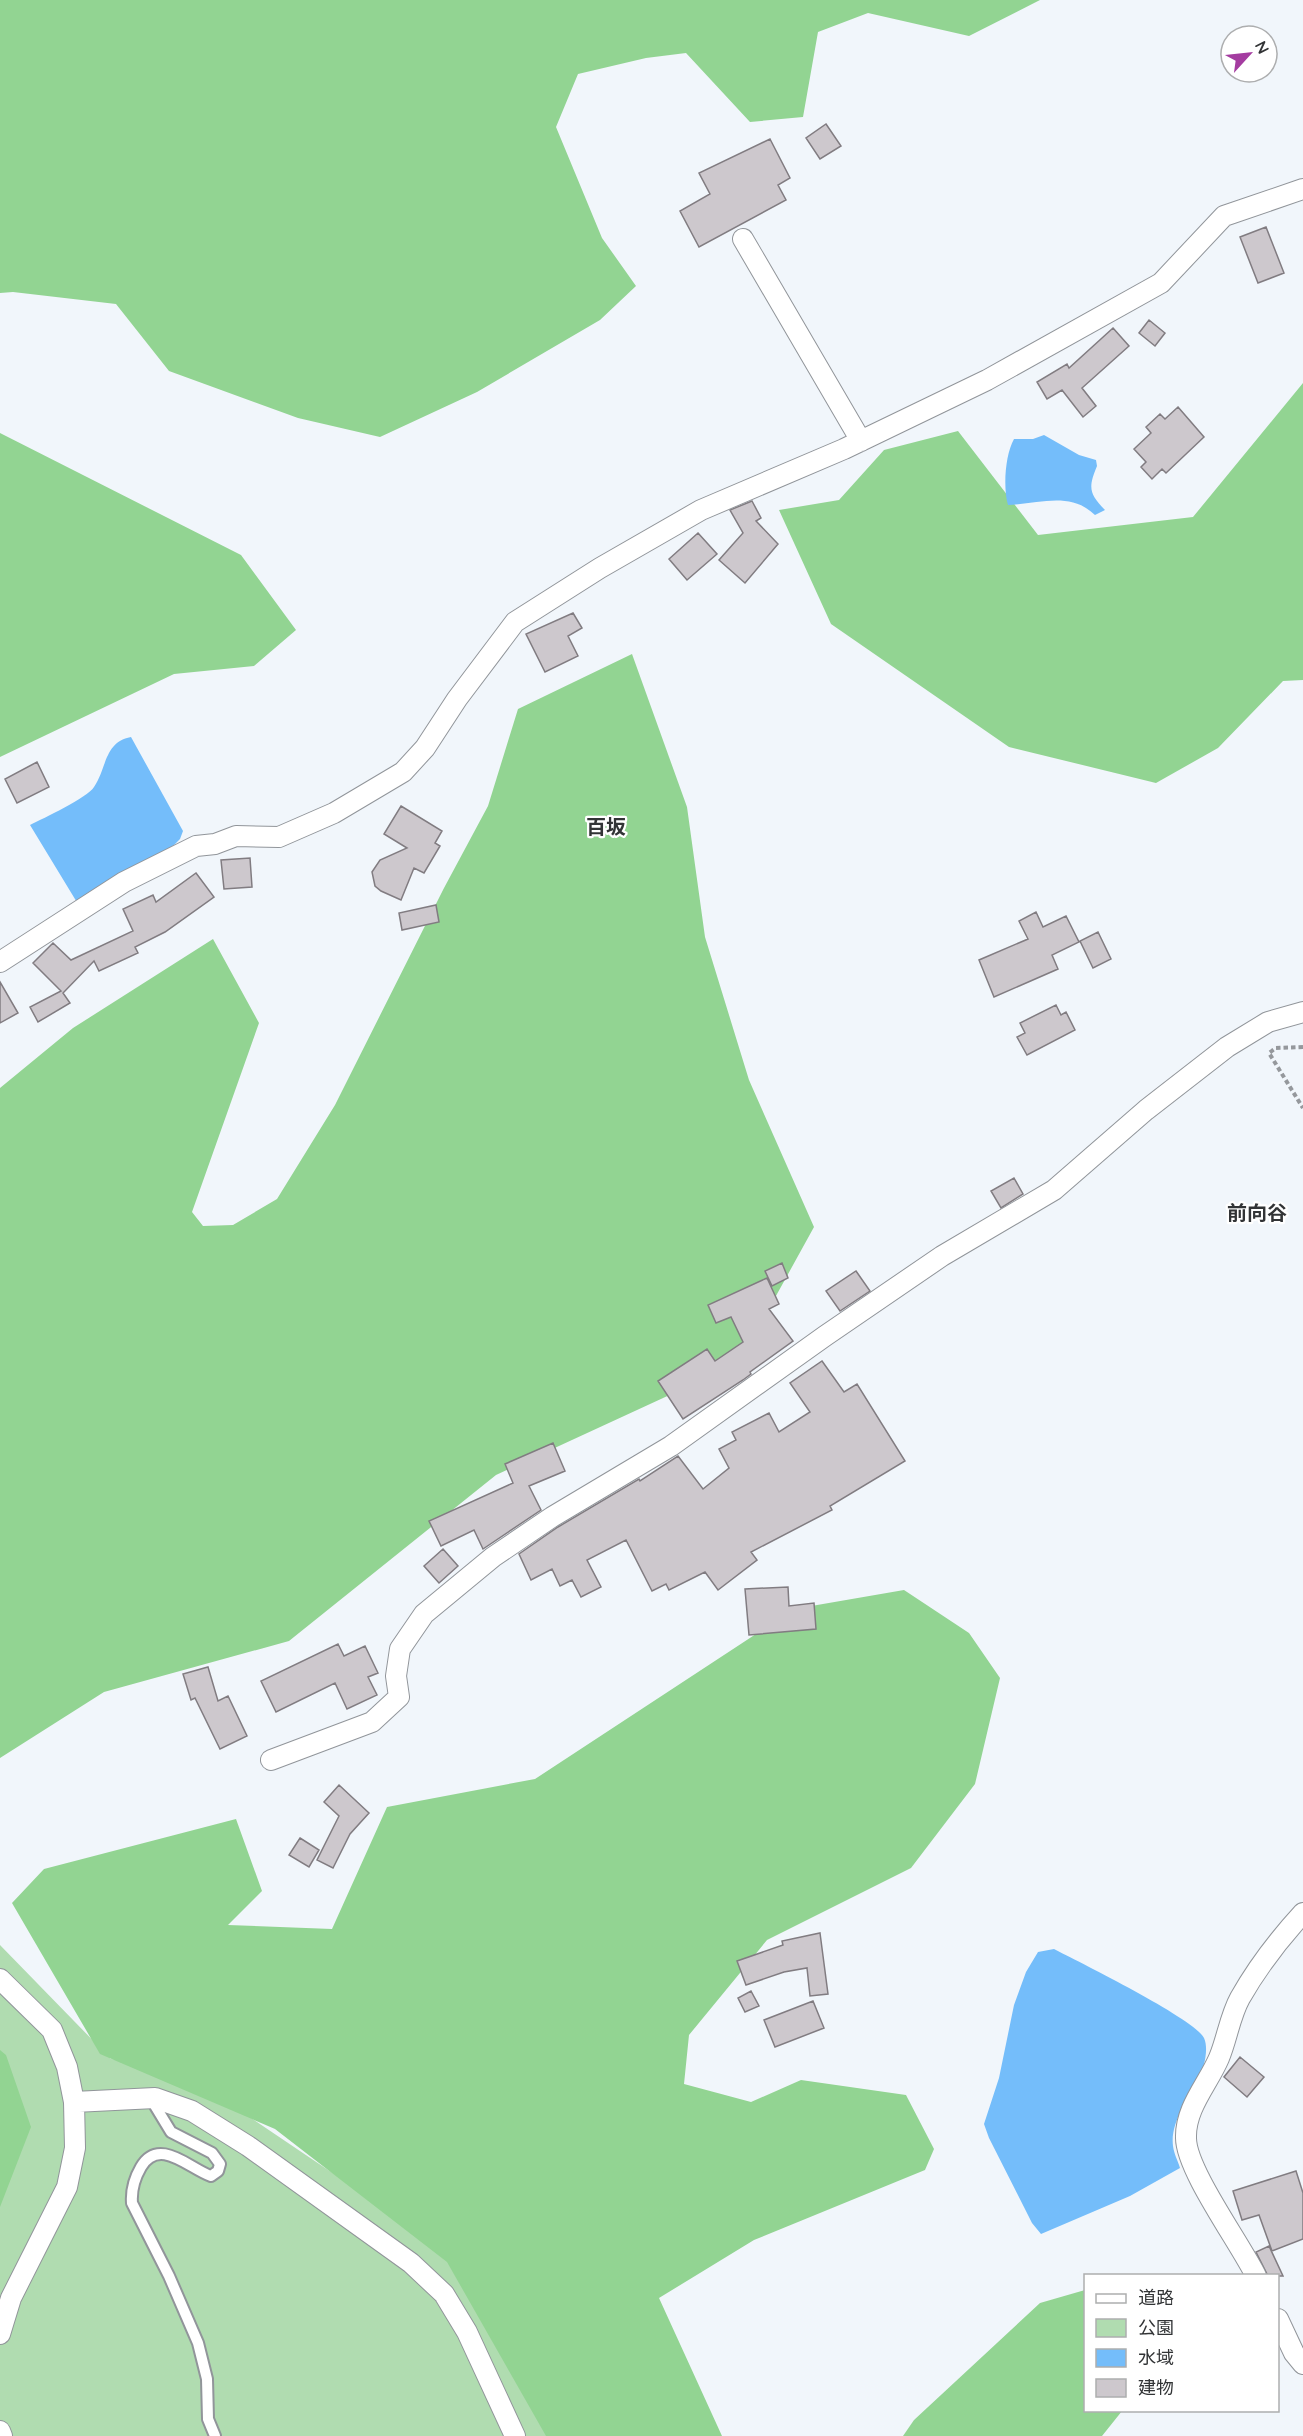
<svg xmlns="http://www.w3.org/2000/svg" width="1303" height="2436" font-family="Quicksand,'Noto Sans JP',sans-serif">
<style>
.green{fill:#b0dcb0}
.forest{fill:#92d492}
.water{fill:#74bdfa}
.building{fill:#cdc8cd;stroke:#817c81;stroke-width:1.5}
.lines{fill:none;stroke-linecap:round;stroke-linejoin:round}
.service-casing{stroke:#91959a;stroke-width:14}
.minor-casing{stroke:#91959a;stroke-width:22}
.path{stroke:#95989c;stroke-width:4;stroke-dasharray:4.5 3;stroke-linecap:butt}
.service{stroke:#fff;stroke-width:10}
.minor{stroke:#fff;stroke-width:20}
.labels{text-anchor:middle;stroke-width:4.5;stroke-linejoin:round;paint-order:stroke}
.neighbourhood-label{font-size:20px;font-weight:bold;fill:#323436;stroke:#fff}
</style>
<rect width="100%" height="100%" fill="#f1f6fb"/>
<path class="green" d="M0 1945 111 2059 174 2066 503 2288 609 2436H0Z"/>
<path class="forest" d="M0 0H1040L969 36 868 13 818 32 803 117 750 122 686 53 646 58 578 74 556 127 602 238 636 286 600 320 477 392 380 437 298 418 169 371 116 304 13 292 0 293Z
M1303 383V680L1283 681 1218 748 1156 783 1009 747 831 624 779 510 839 500 884 450 958 431 1038 535 1193 517Z
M0 433 241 555 296 630 254 666 174 674 0 757Z
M632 654 687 807 705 937 749 1080 814 1227 739 1363 496 1475 289 1641 104 1692 0 1758V1088L73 1028 213 939 259 1023 192 1212 203 1226 233 1225 277 1199 335 1105 444 888 488 806 518 709Z
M904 1590 969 1633 1000 1678 975 1784 911 1868 767 1940 689 2035 684 2084 751 2102 801 2080 906 2095 934 2149 925 2170 754 2240 659 2298 722 2436H546L447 2262 275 2129 100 2054 12 1903 44 1869 236 1819 262 1891 228 1925 332 1929 387 1807 535 1779 794 1609Z
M0 2050 6 2055 31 2127 0 2207Z
M1085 2290 1086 2410 1122 2411 1102 2436H903L914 2420 1040 2303Z"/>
<path class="water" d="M1044 435 1079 455 1096 460 1097 466C1088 488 1089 493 1105 510L1095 515C1070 491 1039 504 1008 505 1003 488 1005 455 1014 439H1033Z
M131 737 183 831 180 839 174 845 78 904 30 825C44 818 87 798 94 787 107 768 104 742 131 737Z
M1054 1949C1079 1962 1195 2019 1204 2038 1209 2049 1204 2068 1199 2078 1188 2098 1170 2123 1173 2146 1174 2154 1178 2161 1180 2168L1130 2196 1041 2234 1032 2223 989 2138 984 2124 999 2078 1014 2005 1026 1972 1038 1952Z"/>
<path class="building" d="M826 124 841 146 820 159 806 138Z
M770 139 790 178 778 185 786 200 699 247 680 211 710 194 699 173Z
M1266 227 1284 273 1258 283 1240 237Z
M1149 320 1165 333 1155 346 1139 333Z
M1113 328 1129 346 1082 388 1096 406 1083 417 1062 390 1047 399 1037 382 1067 364 1069 368Z
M1178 407 1204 437 1166 473 1162 469 1152 479 1141 467 1146 462 1134 449 1151 433 1146 427 1160 414 1165 419Z
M752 501 761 518 756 521 778 544 745 583 719 560 743 533 730 510Z
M698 533 717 554 687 580 669 559Z
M573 613 582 628 568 636 578 656 545 672 526 634Z
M37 762 49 787 17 803 5 779Z
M401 806 442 831 435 843 440 846 424 873 414 868 401 900 381 891 375 886 372 872 380 860 407 848 384 834Z
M250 858 252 887 224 889 221 860Z
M196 873 214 897 165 932 135 947 138 953 99 971 94 961 63 993 70 1003 38 1022 30 1007 61 991 33 963 53 943 71 960 133 931 123 909 153 895 156 902Z
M436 905 439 922 402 930 399 913Z
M1036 912 1043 927 1066 916 1079 942 1052 955 1058 969 994 997 979 960 1028 939 1019 921Z
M1098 932 1111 959 1093 968 1080 941Z
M0 982 18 1013 0 1023Z
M1056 1005 1061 1015 1066 1012 1075 1030 1027 1055 1017 1037 1025 1033 1020 1023Z
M1014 1178 1023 1194 1001 1208 991 1191Z
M782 1263 788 1278 772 1286 765 1271Z
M856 1271 870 1291 840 1311 826 1291Z
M767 1278 779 1304 769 1309 793 1341 750 1372 751 1374 743 1380 683 1419 658 1381 707 1349 715 1361 743 1342 731 1317 716 1323 708 1305Z
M822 1361 844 1392 857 1384 905 1461 830 1506 832 1510 751 1552 757 1560 718 1590 705 1572 669 1590 666 1584 652 1591 626 1540 587 1560 601 1587 581 1597 572 1580 560 1586 552 1569 531 1580 519 1554 558 1527 639 1479 640 1481 678 1456 703 1489 729 1468 719 1449 736 1440 732 1432 769 1413 779 1432 810 1412 790 1383Z
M553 1443 565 1471 529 1486 541 1510 483 1549 474 1530 441 1546 429 1521 513 1483 505 1464Z
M443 1549 458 1566 439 1583 424 1566Z
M788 1587 789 1606 814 1603 816 1629 749 1635 745 1589Z
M338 1644 344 1656 365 1646 378 1673 368 1677 377 1695 347 1709 335 1683 276 1712 261 1681Z
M208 1667 218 1701 228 1696 247 1736 220 1749 195 1698 191 1700 183 1674Z
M339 1785 369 1813 350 1834 333 1868 317 1860 339 1816 324 1802Z
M300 1838 319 1850 309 1867 289 1855Z
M820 1933 828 1994 810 1996 807 1968 784 1972 746 1985 737 1961 783 1945 782 1941Z
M751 1991 759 2006 745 2012 738 1998Z
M813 2001 824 2028 775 2047 764 2020Z
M1240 2057 1264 2077 1247 2097 1224 2077Z
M1296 2171 1303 2193V2239L1272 2251 1259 2215 1242 2220 1233 2191Z
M1269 2246 1283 2276H1268L1256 2252Z"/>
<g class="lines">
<defs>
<path id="service" d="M155 2098 154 2104 171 2132 212 2153 220 2164 218 2171 211 2176C190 2169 159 2136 141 2167 134 2179 131 2190 132 2203L169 2276 198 2343 207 2379 208 2419 215 2436"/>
<path id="minor" d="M743 239 861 441
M0 962 124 882 196 846 215 844 236 836 279 837 334 813 403 772 425 748 457 699 515 622 600 568 701 510 844 449 987 380 1161 283 1224 216 1303 189
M271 1760 372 1722 399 1697 396 1676 400 1649 424 1614 493 1557 552 1517 671 1446 825 1336 942 1256 1054 1190 1146 1110 1227 1047 1268 1022 1303 1012
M0 1979 52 2030 67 2067 74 2102 75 2148 67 2187 11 2298 0 2334
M74 2102 155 2098 192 2111 248 2146 411 2263 444 2294 467 2332 515 2436
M1256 2276C1240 2243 1186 2170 1186 2138 1185 2108 1208 2084 1219 2058 1227 2039 1230 2016 1240 1998 1257 1968 1280 1938 1303 1913
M1278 2319 1294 2353 1303 2364
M0 2431 2 2436"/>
</defs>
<use href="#service" class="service-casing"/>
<use href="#minor" class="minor-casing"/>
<path class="path" d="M1303 1047 1276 1048 1269 1053 1303 1108"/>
<use href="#service" class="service"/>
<use href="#minor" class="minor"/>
</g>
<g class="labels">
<g class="neighbourhood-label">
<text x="606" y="834">百坂</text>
<text x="1257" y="1220">前向谷</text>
</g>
</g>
<rect x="1084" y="2274" width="195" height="138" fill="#ffffff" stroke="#adaeaf" stroke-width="1.5"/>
<rect x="1096" y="2294" width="30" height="9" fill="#ffffff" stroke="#adaeaf" stroke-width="1.5"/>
<text x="1138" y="2304" font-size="18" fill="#323436">道路</text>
<rect x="1096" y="2319" width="30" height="18" fill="#b0dcb0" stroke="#adaeaf" stroke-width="1.5"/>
<text x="1138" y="2334" font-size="18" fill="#323436">公園</text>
<rect x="1096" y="2349" width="30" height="18" fill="#74bdfa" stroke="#adaeaf" stroke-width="1.5"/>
<text x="1138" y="2364" font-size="18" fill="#323436">水域</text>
<rect x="1096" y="2379" width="30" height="18" fill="#cdc8cd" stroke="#adaeaf" stroke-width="1.5"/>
<text x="1138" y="2394" font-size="18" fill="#323436">建物</text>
<g transform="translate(1249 54) rotate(63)"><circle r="28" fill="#ffffff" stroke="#adaeaf" stroke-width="1.5"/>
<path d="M0-4.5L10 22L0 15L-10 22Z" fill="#a43ca0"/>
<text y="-9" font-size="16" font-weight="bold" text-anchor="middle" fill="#323436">N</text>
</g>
</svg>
